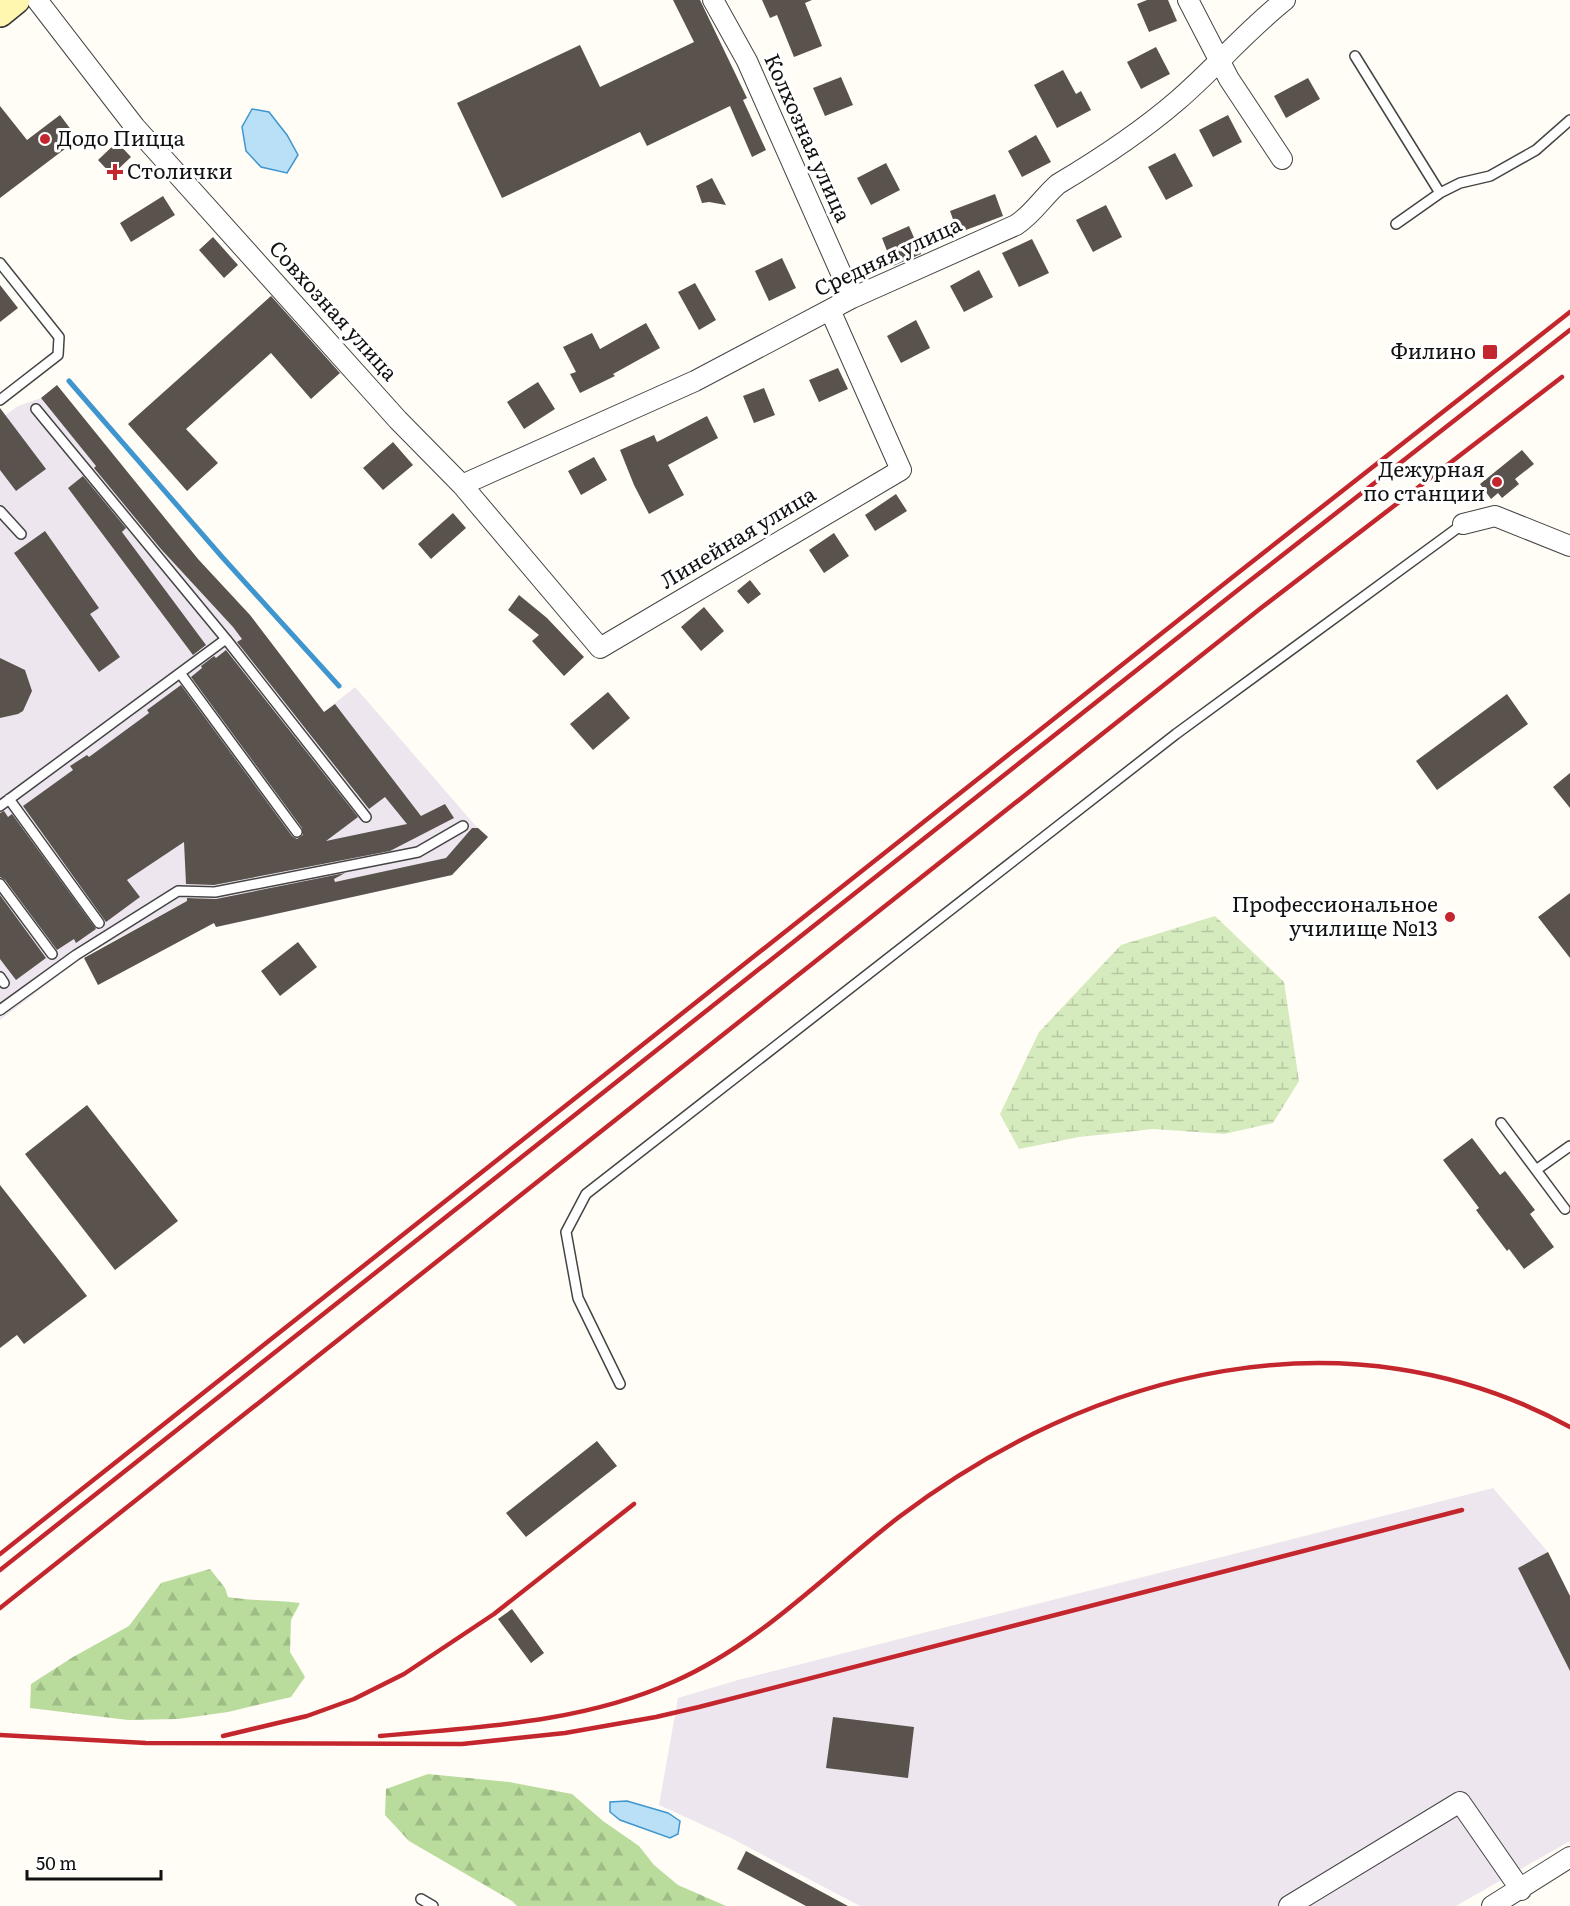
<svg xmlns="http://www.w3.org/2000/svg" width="1570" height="1906" font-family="Literata,serif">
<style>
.industrial{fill:#eee6ef}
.forest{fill:url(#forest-firs)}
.wetland{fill:url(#wetland-marsh)}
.water{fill:#b9e0f7;stroke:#3f96cf;stroke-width:1.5}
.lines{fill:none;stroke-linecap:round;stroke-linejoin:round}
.stream{stroke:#3f96cf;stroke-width:5}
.building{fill:#5a524d}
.service-casing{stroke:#444;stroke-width:12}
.minor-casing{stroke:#444;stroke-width:22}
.secondary-casing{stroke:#333;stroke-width:30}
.service{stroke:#fff;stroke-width:9}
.minor{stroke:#fff;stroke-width:20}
.secondary{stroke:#fff6b0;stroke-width:27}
.rail{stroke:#c4262e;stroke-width:4.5}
.poi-dot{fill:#c4262e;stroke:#fff;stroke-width:2}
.labels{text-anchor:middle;stroke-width:6;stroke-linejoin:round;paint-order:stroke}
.street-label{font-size:21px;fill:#111;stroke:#fff}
.poi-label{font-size:21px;fill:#111;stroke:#fff;text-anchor:end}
</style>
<defs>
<pattern id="forest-firs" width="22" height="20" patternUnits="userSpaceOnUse" patternTransform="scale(1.5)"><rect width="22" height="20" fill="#b9dc9c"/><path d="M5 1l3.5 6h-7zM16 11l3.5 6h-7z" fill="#9ebc85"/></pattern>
<pattern id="wetland-marsh" width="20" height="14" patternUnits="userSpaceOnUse" patternTransform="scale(1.5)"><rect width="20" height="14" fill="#d5ebbd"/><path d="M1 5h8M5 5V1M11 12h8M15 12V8" fill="none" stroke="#b6c8a1"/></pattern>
</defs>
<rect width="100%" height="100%" fill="#fffdf5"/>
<path class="industrial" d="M41 398 250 615 324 712 355 687 475 825 488 837 452 875 216 927 198 895 83 957 0 1020V419L18 406Z
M1493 1488 1548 1552 1570 1596V1841L1456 1906H860L729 1837 659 1805 678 1698 738 1680Z"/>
<path class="forest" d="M210 1569 225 1588 228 1597C252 1601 276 1600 300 1603L291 1620 290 1652 305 1677 291 1697 228 1712 178 1719 128 1720 30 1708 31 1684 73 1657 129 1626 161 1583Z
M428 1774 509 1782 572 1794 603 1821 639 1846 654 1865 678 1885 726 1906H517L512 1901 409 1841 385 1815 386 1789Z"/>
<path class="wetland" d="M1215 916 1284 982 1299 1081 1273 1123 1224 1134 1153 1129 1079 1137 1019 1149 1000 1114 1039 1032 1121 945Z"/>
<path class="water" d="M252 109 269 112 287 135 298 155 287 173 261 167 246 151 242 127Z
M627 1801 668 1813 680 1821 678 1834 670 1838 620 1820 610 1812V1802Z"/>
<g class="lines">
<path class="stream" d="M69 381 223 558 339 686"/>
</g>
<path class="building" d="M673 0H700L747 98 743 100 766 150 752 157 730 106 647 146 640 132 502 198 457 103 580 45 600 87 694 42Z
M762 0H812L805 3 822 46 794 57 777 15 770 18Z
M1147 0H1168L1177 21 1149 32 1137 4Z
M1156 47 1170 74 1141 89 1127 62Z
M1063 70 1076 94 1081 91 1091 110 1057 128 1034 85Z
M841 77 853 105 825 116 813 88Z
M1308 78 1320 99 1286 118 1274 96Z
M0 106 27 140 60 115 78 139 0 198Z
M1228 115 1242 142 1213 157 1199 130Z
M1036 135 1051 162 1022 177 1008 151Z
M117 142 131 157 112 175 98 160Z
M1175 153 1193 186 1166 200 1148 167Z
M886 163 900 190 871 205 857 178Z
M712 178 726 205 709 202 702 203 696 186Z
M995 194 1003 216 958 233 950 211Z
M163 196 175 215 131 242 120 223Z
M1106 205 1122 237 1093 252 1076 220Z
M909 226 921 254 893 266 882 238Z
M213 237 238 265 224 278 199 250Z
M1032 239 1049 273 1019 287 1002 253Z
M782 258 796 288 769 301 755 271Z
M979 270 993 297 964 312 950 286Z
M695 283 716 320 699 330 678 292Z
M0 285 18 308 0 322Z
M271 296 340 373 311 399 271 353 186 429 218 463 187 491 128 424Z
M916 320 930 348 901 363 887 336Z
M646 323 660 348 613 374 615 376 580 393 570 374 576 372 563 347 592 333 600 349Z
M838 368 848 389 819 402 809 380Z
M538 382 555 409 524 429 507 402Z
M57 385 198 559 250 615 324 712 335 704 421 816 445 804 454 818 390 851 214 885 186 884 184 842 127 880 140 897 106 922 23 806 73 770 70 766 87 755 89 757 149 713 147 710 181 685 292 836 297 839 303 835 302 828 191 677 202 668 201 666 214 656 216 658 226 650 358 817 326 841 407 824 385 797 369 809 237 642 242 639 233 627 160 548 94 468 96 466 41 398Z
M764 388 775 415 754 423 743 396Z
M0 408 46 469 16 491 0 470Z
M707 416 718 438 668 465 684 495 649 514 634 485 620 450 654 435 657 442Z
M393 442 413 465 383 490 363 468Z
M1522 450 1534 464 1515 479 1519 484 1502 498 1498 493 1491 499 1480 484Z
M594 457 607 480 581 495 568 471Z
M83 476 126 528 122 532 206 645 193 655 68 488Z
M896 494 907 511 875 531 865 515Z
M453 513 466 528 431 559 418 544Z
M45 531 99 608 90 614 120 657 99 672 14 553Z
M834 533 849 556 824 573 809 550Z
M750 580 761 594 748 604 737 591Z
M519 595 547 618 584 657 564 676 532 641 539 635 508 610Z
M704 607 724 631 701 651 681 627Z
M0 658 25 670 32 691 23 711 18 714 0 718Z
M608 692 630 718 593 750 570 724Z
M1507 694 1528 724 1437 790 1416 761Z
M1570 773V808L1553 787Z
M4 811 8 817 12 814 96 929 76 943 74 939 57 950 5 880 0 877V813Z
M472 828H478L488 837 452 875 216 927 214 923 98 985 84 958 187 901V898L216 899 345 873 334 879 335 882 446 858Z
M1570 893V958L1538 917Z
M0 895 46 958 16 980 0 959Z
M298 942 317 967 280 996 261 971Z
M87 1105 178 1221 115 1270 25 1154Z
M1472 1138 1500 1175 1505 1171 1535 1210 1530 1214 1554 1247 1524 1269 1509 1249 1507 1251 1485 1222 1476 1210 1479 1208 1443 1160Z
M0 1185 87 1296 24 1344 17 1335 0 1348Z
M597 1441 617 1466 526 1537 506 1513Z
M1548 1552 1570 1596V1671L1518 1568Z
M512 1609 544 1653 531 1663 498 1619Z
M833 1717 914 1727 908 1778 826 1768Z
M746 1851 848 1906H806L737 1869Z"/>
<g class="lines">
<defs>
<path id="service" d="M1355 56 1440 193
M1396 224 1440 193 1460 183 1490 176 1536 150 1570 120
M0 263 59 337 58 355 0 400
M0 511 21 534
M226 639 366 817
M180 673 297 832
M9 799 99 923
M0 806 226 639 36 409
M0 884 52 954
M0 977 4 983
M0 1010 76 955 178 891 215 892 418 852 463 826
M1501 1123 1565 1209
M1536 1170 1570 1146
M620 1384 578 1298 566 1232 586 1194 1176 734 1463 524
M421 1899 433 1906"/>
<path id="minor" d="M37 0 135 127 398 420 462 485 600 648 901 470 830 310
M713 0 747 61 852 298
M1188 0 1229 79 1282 159
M462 485 695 381 852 298 1016 225C1033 214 1043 197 1058 184 1100 159 1141 132 1178 100 1215 68 1246 31 1285 0
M1463 524 1495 516 1570 546
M1289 1906 1460 1802 1521 1890
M1492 1906 1570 1857"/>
<path id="secondary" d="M0 13 16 0"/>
</defs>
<use href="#service" class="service-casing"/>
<use href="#minor" class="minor-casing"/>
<use href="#secondary" class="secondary-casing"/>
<use href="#service" class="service"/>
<use href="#minor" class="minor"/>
<use href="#secondary" class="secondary"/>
<path class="rail" d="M0 1554 1234 576 1570 312
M0 1570 1243 586 1570 330
M0 1608 1261 608 1562 377
M0 1735 146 1743 462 1744 565 1733 656 1717 699 1707 1462 1510
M223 1736 307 1716 354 1699 404 1674 494 1614 634 1504
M380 1736C478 1727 582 1723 673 1682 760 1644 825 1574 899 1517 1093 1370 1346 1305 1570 1427"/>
</g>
<g class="poi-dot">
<circle cx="45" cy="139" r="6"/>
<path d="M112 163h6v6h6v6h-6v6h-6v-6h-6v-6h6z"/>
<rect x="1482" y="344" width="16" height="16" rx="3"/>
<circle cx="1497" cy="482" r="6"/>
<circle cx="1450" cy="917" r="6"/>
</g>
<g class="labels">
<g class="street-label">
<text transform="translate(807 138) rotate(66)" y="7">Колхозная улица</text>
<text transform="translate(888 257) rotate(-25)" y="7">Средняя улица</text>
<text transform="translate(333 311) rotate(48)" y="7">Совхозная улица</text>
<text transform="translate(738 538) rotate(-31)" y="7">Линейная улица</text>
</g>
<g class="poi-label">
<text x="57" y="146" text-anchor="start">Додо Пицца</text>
<text x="127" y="179" text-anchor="start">Столички</text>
<text x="1476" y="359">Филино</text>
<text x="1485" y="477">Дежурная<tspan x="1485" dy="24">по станции</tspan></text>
<text x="1438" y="912">Профессиональное<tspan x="1438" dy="24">училище №13</tspan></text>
</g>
</g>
<path d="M27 1870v9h134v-9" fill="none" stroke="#111111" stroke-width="3"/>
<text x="36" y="1870" font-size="18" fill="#111111" stroke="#ffffff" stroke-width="4.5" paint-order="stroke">50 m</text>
</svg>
